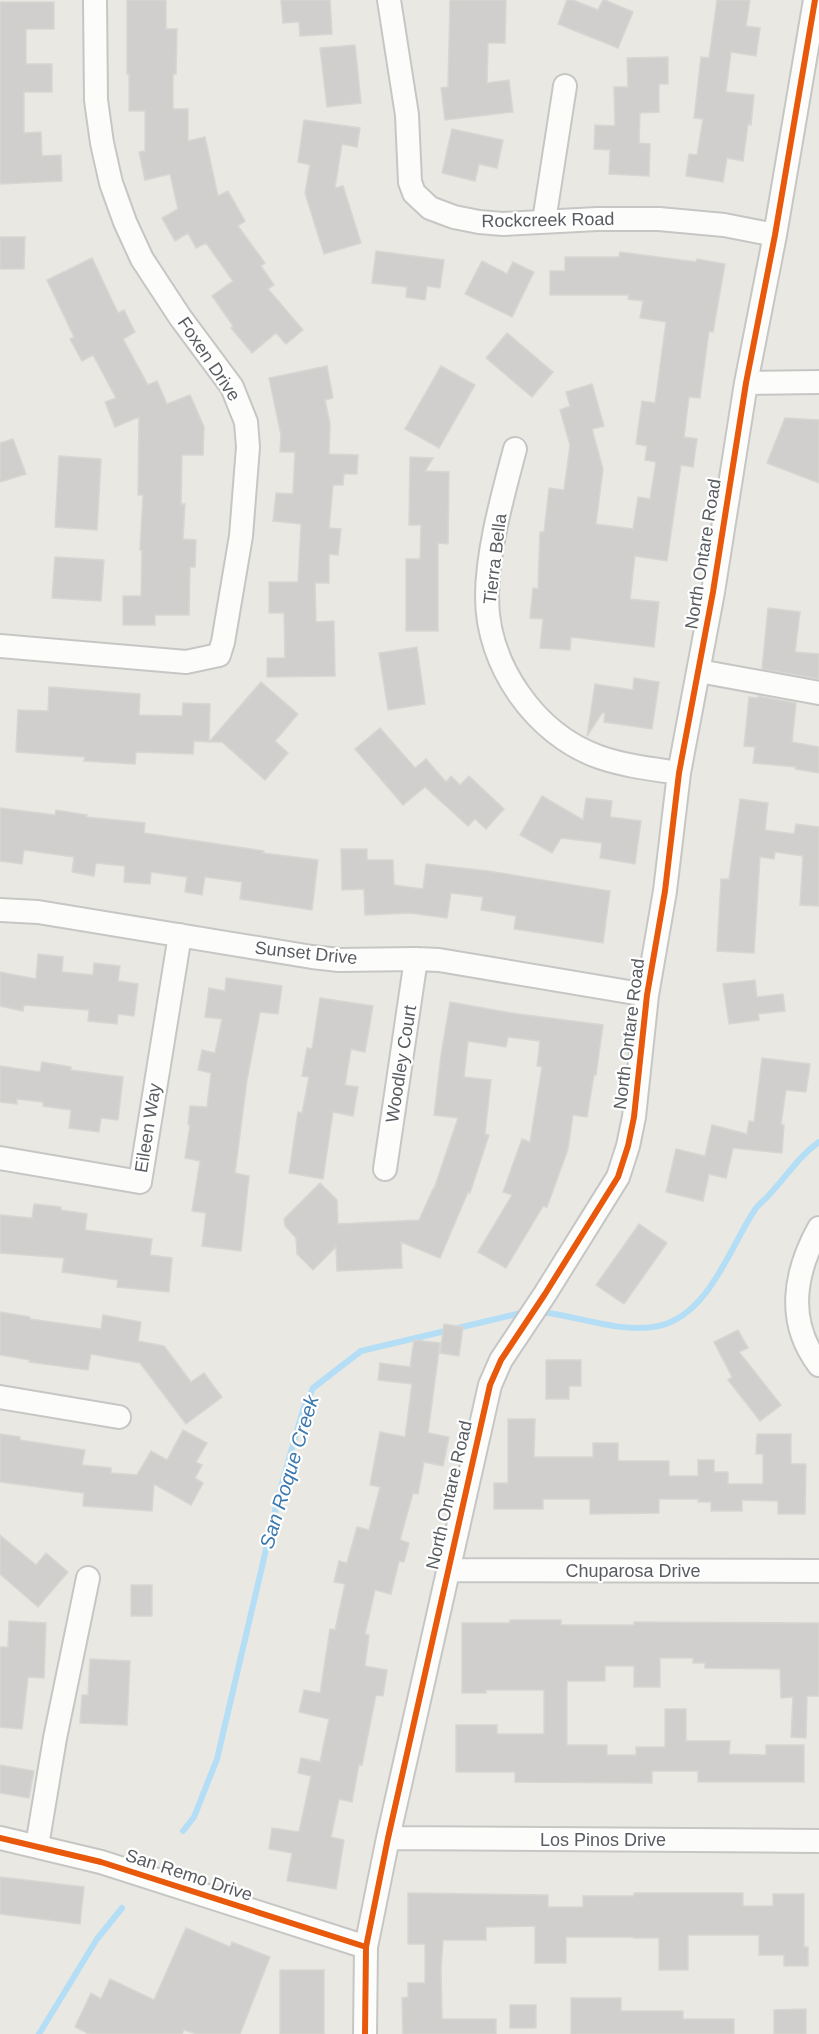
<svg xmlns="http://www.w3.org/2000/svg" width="819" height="2034" font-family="Helvetica,sans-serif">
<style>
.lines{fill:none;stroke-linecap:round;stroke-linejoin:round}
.stream{stroke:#b4ddf6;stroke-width:6}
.building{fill:#d0cfcd;stroke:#d8d6d2;stroke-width:1.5}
.minor-casing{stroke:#c6c6c5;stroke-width:26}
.minor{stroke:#fcfcfb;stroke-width:22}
.cycleway-casing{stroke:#fff;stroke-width:10}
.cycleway{stroke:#e8590c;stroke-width:6}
.labels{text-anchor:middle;stroke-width:4.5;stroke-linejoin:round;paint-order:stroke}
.street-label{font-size:18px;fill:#595d61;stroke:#fff}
.water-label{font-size:20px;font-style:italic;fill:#3c79af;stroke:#fff}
</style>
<rect width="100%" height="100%" fill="#e9e8e3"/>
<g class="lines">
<path class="stream" d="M541 1312C579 1316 620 1334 659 1326 710 1314 730 1246 756 1208 760 1203 765 1200 769 1195 786 1177 799 1156 819 1142
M183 1831 194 1817 217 1759 279 1494 303 1410 313 1388 361 1351 525 1312
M39 2034 97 1939 122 1908"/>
</g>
<path class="building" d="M127 0H166V29H177L176 74H173V109H188V141L205 137 218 196 228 191 245 221 238 226 265 263 261 266 274 285 268 289 303 330 286 344 276 333 252 353 231 328 233 326 212 296 233 281 206 243 196 248 188 233 175 241 162 218 178 209 170 174 145 180 139 152 145 151V111H129V74H127Z
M281 0H330L332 34 300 36 299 22 283 23Z
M450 0H506L505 43H488L487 83 509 80 513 112 445 120 441 88 448 87Z
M567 0H573L598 10 603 0H605L633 12 618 48 558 24Z
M717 0H750L746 26 760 28 756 56 731 52 726 92 754 95 751 125 748 124 743 161 727 158 723 182 686 176 689 154 697 155 703 119 694 118 701 57 709 58Z
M0 2H54V29H26V64H52V92H24V133L41 132 42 156 61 155 62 181 0 184Z
M355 45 361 103 327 107 320 48Z
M668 57V84H659V112L640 113 639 143 650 144 649 176 609 174 610 150 594 149 595 125 615 126 614 87H628L627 58Z
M304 120 360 128 357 147 342 144 335 188 343 186 361 243 324 254 305 193 310 165 298 162Z
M452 129 503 140 497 168 479 164 475 181 442 173Z
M0 237H25L24 269H0Z
M376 251 444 260 440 288 427 286 425 300 406 297 407 287 372 283Z
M620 252 696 262 697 259 725 264 713 332 709 331 700 398 689 397 684 437 697 439 693 467 681 465 667 561 635 556 630 599 659 602 654 647 571 637 570 650 540 648 543 619 530 618 533 588 538 589 540 532H544L549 488 564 490 570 445 560 410 570 406 566 392 592 384 604 426 592 429 603 469 596 524 633 529 638 497 650 499 656 462 645 460 647 446 636 444 642 401 655 403 666 322 640 318 643 301 628 299 629 295H550V271H565V257H619Z
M92 258 118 313 124 310 135 332 123 339 148 385 157 381 167 404 190 395 204 427 203 455H182L181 504H185L183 539 196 540 195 567H190L189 615H155V625H123V596H141L142 550H140L143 495H138L139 417 115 427 105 402 116 398 93 355 82 361 70 339 74 337 47 280Z
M482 261 507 274 513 262 534 272 512 317 465 294Z
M507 333 553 372 532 397 486 358Z
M327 366 333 398 325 400 330 424 329 454 358 455 357 474H344L343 485H333L329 528 341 529 338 555 329 554V583H315L316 622 334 621 335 676 267 677V658H285L284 613H269V582H298L301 524 273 521 276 493 293 494 295 452H280L281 435 269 378Z
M441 366 475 385 439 448 405 429Z
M785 418 819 420V483L767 463Z
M13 439 26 474 0 482V443Z
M59 456 101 459 97 530 55 527Z
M410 457 433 458 425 471 449 472 448 544 438 543V631H406V559H420L421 525H409Z
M55 557 104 560 101 601 52 598Z
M768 608 800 612 795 652 819 654V679L762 669Z
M417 647 425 704 388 710 379 653Z
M634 678 659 682 652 729 604 722 605 713H602L587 736 595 684 633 690Z
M261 682 298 714 275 741 288 753 265 780 222 742H209Z
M49 687 140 694 139 715 182 716 183 703 210 704 209 742 194 741 193 754 136 752 135 764 84 761 85 757 16 752 18 710 48 711Z
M758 696 796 703 792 742 819 747V773L795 769 796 767 753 763 755 747 744 746 749 697 758 698Z
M380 728 415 768 426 759 446 782 451 776 460 785 469 776 504 809 486 829 475 819 468 826 425 787 403 805 355 749Z
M542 796 583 820 586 798 612 801 610 817 641 821 635 864 600 858 602 843 561 838 552 853 520 835Z
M740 799 768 803 765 830 794 834 796 824 819 827V906L800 905 803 856 775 852 774 859 760 857 754 953 717 951 721 879H729Z
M0 808 55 815 56 810 87 815 86 817 145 823 144 833 264 851 263 853 318 860 312 910 240 899 242 882 205 877 202 895 185 892 187 877 151 872 150 884 124 882 125 866 96 863 94 876 72 872 74 857 24 850 22 864 0 861Z
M341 849H367V860H393L394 885 423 889 426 864 488 871 610 891 603 943 514 929 516 916 481 910 483 897 451 893 447 918 410 913 365 915 364 889 342 890Z
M38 954 63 957 62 972 93 975 94 963 120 966 118 981 138 984 134 1016 118 1014 117 1024 88 1021 89 1010 24 1005 23 1011 0 1006V972L36 979Z
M226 978 282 986 278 1014 260 1012 247 1080 235 1173 249 1176 241 1251 202 1246 206 1213 192 1211 200 1161 185 1158 190 1125 188 1124 190 1106 207 1107 211 1073 198 1070 202 1050 215 1053 222 1019 205 1017 209 988 225 991Z
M755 980 757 997 783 994 785 1011 758 1014 759 1020 729 1024 723 984Z
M320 998 373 1006 365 1052 351 1049 345 1085 358 1087 353 1116 333 1112 323 1179 289 1173 298 1112 302 1113 309 1077 302 1076 307 1048 312 1049Z
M450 1002 511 1013 603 1025 596 1075H594L587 1117 573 1115 568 1149 547 1207 543 1206 506 1268 478 1252 512 1195 503 1192 522 1139 530 1142 542 1067 537 1066 540 1041 508 1037 506 1047 468 1041 464 1077 491 1080 485 1134 489 1135 470 1193 468 1192 440 1258 401 1242 402 1268 337 1271 336 1247 313 1270 297 1254 296 1238 285 1226 284 1219 320 1183 337 1200 338 1224 419 1220 433 1189H434L458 1118 434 1115 441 1055Z
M762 1058 810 1064 806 1092 786 1090 781 1124 784 1125 782 1153 733 1148 726 1178 709 1174 703 1201 666 1192 676 1149 705 1156 712 1125 747 1134 749 1121 754 1122Z
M42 1062 71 1067V1070L123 1077 118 1120 101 1118 99 1132 69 1128 71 1110 43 1106V1102L17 1099V1104L0 1102V1066L40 1072Z
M34 1204 61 1207V1210L87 1214 85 1230 152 1239 150 1255 172 1258 169 1292 117 1287 118 1280 62 1272 64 1258 0 1253V1215L32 1218Z
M639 1224 667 1243 624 1304 596 1285Z
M0 1312 30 1317V1319L101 1329 103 1315 141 1322 138 1341 164 1346 191 1382 204 1373 222 1397 186 1424 140 1363 91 1354 88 1370 29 1362 30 1360 0 1355Z
M444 1324 463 1327 459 1356 440 1353Z
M738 1330 748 1348 739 1352 781 1405 760 1421 728 1380 732 1377 714 1342Z
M414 1340 440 1343 428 1433 449 1437 443 1466 424 1462 418 1494 413 1493 400 1540 409 1543 404 1562 399 1561 391 1594 375 1590 365 1634 369 1635 365 1666 387 1670 383 1696 376 1695 362 1765 359 1764 352 1802 339 1799 331 1837 344 1840 336 1889 287 1881 292 1853 269 1849 272 1828 299 1832 311 1776 298 1773 301 1758 320 1762 329 1719 299 1712 304 1690 320 1693 330 1629 335 1630 345 1584 334 1582 339 1561 347 1563 357 1527 369 1530 380 1487 370 1485 380 1432 405 1437 412 1384 378 1380 380 1363 410 1367Z
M546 1360H581V1386H569V1399H546Z
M508 1419H535L534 1457H593V1443H618V1461H669V1476H698V1460H714V1472H728V1484H763V1454H756L757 1434H791V1464H806L805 1514H778V1501L742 1500V1511H711V1502H698V1499H659V1513L590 1514V1499H543V1509H494V1483H508Z
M183 1430 207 1443 196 1462 202 1465 195 1478 203 1483 191 1505 154 1484 152 1511 83 1506 84 1493 0 1482V1434L20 1437V1440L85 1450 82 1465 111 1468V1473L137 1475 151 1451 167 1460Z
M0 1535 36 1565 46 1553 68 1572 38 1607 0 1574Z
M131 1585H152V1616H131Z
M510 1620H561V1625H634V1622L819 1623V1696H807L806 1738 791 1737 793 1697 781 1698 780 1669 705 1668V1663H693V1658H660V1687H634V1666H605V1681H567V1745H607V1755H636V1747H665V1709H686V1741H730L729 1754 766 1755V1745H804V1782H698V1771H652V1783L515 1782V1772H456V1725H497V1734H544V1690H486V1693H462V1623H510Z
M9 1621 46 1623 44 1678 28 1677 22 1729 0 1727V1647H8Z
M90 1659 130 1661 127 1725 80 1723 82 1695H88Z
M0 1765 34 1771 29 1798 0 1793Z
M0 1877 84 1887 80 1924 0 1914Z
M408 1893 548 1895V1907H583V1896H634V1893H743V1906H773V1894H804V1947H808V1966H784V1955H759V1935H688V1970H659V1938H634V1937H566V1963H535V1926L486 1927V1940H443L441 1970 442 2019H496V2034H403L402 1998 408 1997V1983H425V1944H408Z
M186 1928 230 1947 232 1942 270 1957 240 2034H197L184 2030 182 2034H89L75 2027 91 1993 101 1999 110 1979 154 2000Z
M280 1970H324V2034H280Z
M571 1998H621V2011H683V2019H734V2034H571Z
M510 2005H536V2028H510Z
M806 2009V2034H774V2010Z"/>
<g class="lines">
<defs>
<path id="minor" d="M389 0 407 115 410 182 414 193 430 208 454 217 479 222 503 224 597 219H659L724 225 775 235
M544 221 565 86
M746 383 819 382
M515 449C503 495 487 550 487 597 487 665 535 734 599 757 625 766 652 769 679 773
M0 646 186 662 219 655 223 642 241 536 248 447 246 422 232 387 180 317 142 259 125 222 111 183 102 143 96 100 95 0
M699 671 819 693
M0 910 38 912 312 957 339 960 416 959 439 960 647 995
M0 1158 140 1182 180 935
M385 1169 416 959
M819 1228C794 1273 786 1322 819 1365
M0 1397 119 1417
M448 1570 819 1571
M0 1838 101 1862 366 1947
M388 1838 819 1841
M37 1846 55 1738 88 1578
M365 2034 366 1947 388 1838 490 1385 501 1360 545 1294 618 1177 628 1146 634 1117 647 995 665 891 679 773 713 592 746 383 775 235 815 0"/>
</defs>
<use href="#minor" class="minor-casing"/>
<use href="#minor" class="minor"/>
<defs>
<path id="cycleway" d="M0 1838 101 1862 366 1947
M365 2034 366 1947 388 1838 490 1385 501 1360 545 1294 618 1177 628 1146 634 1117 647 995 665 891 679 773 713 592 746 383 775 235 815 0"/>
</defs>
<use href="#cycleway" class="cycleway-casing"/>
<use href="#cycleway" class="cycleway"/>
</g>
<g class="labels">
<g class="street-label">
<text transform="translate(548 220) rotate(-1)" y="6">Rockcreek Road</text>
<text transform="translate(209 359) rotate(56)" y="6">Foxen Drive</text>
<text transform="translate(703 554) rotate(-81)" y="6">North Ontare Road</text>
<text transform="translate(495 559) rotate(-83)" y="6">Tierra Bella</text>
<text transform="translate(306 953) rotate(6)" y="6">Sunset Drive</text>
<text transform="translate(629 1034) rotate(-83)" y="6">North Ontare Road</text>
<text transform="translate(401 1064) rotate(-81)" y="6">Woodley Court</text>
<text transform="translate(148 1128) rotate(-81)" y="6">Eileen Way</text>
<text transform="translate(449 1495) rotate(-77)" y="6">North Ontare Road</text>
<text x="633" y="1577">Chuparosa Drive</text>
<text x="603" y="1846">Los Pinos Drive</text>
<text transform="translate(189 1875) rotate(18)" y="6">San Remo Drive</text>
</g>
<g class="water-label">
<text transform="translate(289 1472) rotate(-73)" y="7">San Roque Creek</text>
</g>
</g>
</svg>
